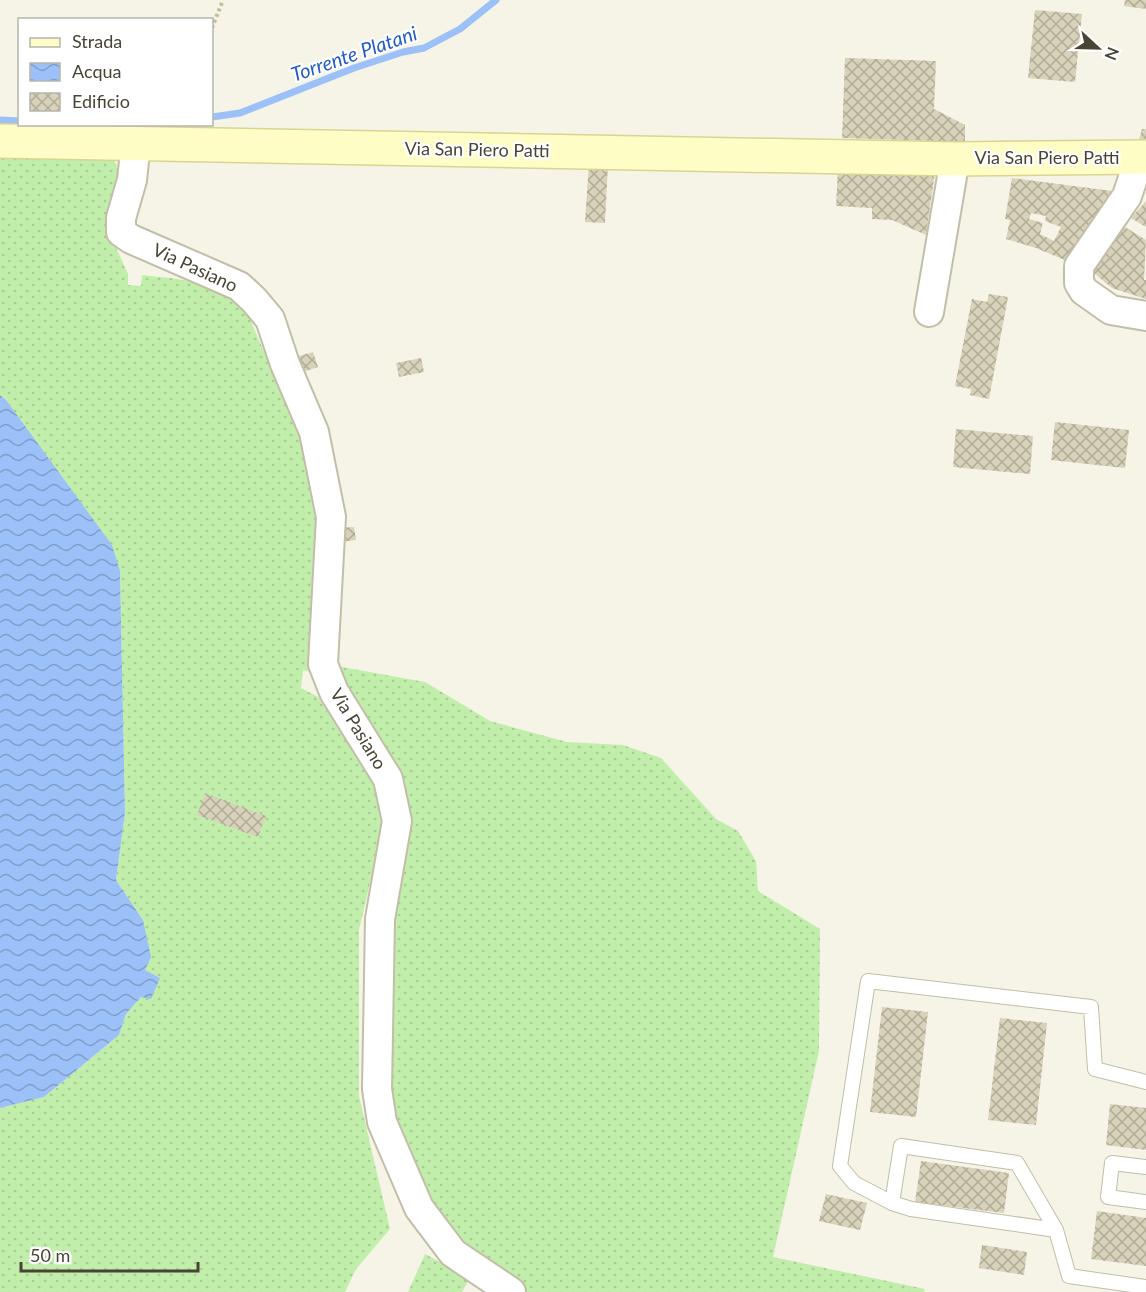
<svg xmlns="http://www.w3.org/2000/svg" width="1146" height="1292" font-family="Lato,sans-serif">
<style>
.grass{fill:url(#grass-dots)}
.water{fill:url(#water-waves)}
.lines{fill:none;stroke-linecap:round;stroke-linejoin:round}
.stream{stroke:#9cc0f8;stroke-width:7}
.building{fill:url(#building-cross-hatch);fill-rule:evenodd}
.lane-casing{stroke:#c2bea8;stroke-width:16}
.street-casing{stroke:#c2bea8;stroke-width:32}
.secondary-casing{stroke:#d9d591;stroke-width:36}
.path{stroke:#c5be97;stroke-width:4;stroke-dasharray:3 3;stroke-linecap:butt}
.lane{stroke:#fff;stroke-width:14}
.street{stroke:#fff;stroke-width:28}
.secondary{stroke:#fffdc6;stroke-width:33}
.labels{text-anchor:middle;stroke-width:4.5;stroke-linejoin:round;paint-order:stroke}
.street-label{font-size:18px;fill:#494535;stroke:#fff}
.water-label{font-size:20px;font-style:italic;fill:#225dc1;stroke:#fff}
</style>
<defs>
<pattern id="grass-dots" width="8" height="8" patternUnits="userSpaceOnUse" patternTransform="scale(1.5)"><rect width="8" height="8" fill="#c2eeab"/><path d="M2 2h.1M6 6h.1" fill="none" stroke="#a8cd94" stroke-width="1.8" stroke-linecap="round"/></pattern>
<pattern id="water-waves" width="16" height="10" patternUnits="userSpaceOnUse" patternTransform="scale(1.5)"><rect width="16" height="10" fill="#9cc0f8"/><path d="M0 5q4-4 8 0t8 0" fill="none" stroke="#819eca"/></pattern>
<pattern id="building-cross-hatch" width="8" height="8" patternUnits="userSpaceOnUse" patternTransform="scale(1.5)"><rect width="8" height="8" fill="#d8d2ba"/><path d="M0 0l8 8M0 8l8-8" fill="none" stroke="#b1ac98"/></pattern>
</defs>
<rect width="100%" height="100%" fill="#f5f4e6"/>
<path class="grass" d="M0 156 114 158 121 181 109 232 128 274V285L141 286 142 275C187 280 210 280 246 310L299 432 320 530 312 672 303 670 301 688 318 697 380 791 385 819 359 930V1096L390 1229 356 1269 345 1292H0V1108L44 1097 119 1035 126 1014 141 997 145 970 143 920 116 880 125 813 120 571 6 400 0 395Z
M331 665 425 682 490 721 567 742 623 745 661 758 716 819 738 831 756 861 758 891 820 929 819 1051 773 1257 925 1289 924 1292H521L459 1249 386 1119 387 944 404 853Z
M425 1254 470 1278 462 1292H408Z"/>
<path class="water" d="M0 395 6 400 112 545 120 571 125 813 116 880 143 920 151 957 145 970 160 978 151 999 141 997 126 1014 119 1035 44 1097 0 1108Z"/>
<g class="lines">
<path class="stream" d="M212 117 240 113 354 68 403 52 424 48 460 29 496 0
M0 120 20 121"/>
</g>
<path class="building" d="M1125 0H1146V9L1124 6Z
M1035 10 1082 14 1075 82 1028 78Z
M845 58 936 61 934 109 965 125V142L842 138Z
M1142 129H1146V144H1138Z
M589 163 608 164 605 223 585 222Z
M838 168 935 172 926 235 892 220 872 219V208L836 206Z
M1012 178 1112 191 1072 263 1036 248 1006 239 1010 220 1005 219ZM1031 213 1046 216 1045 221 1061 227 1054 241 1040 234 1043 223 1029 219Z
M1146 201V227L1131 218Z
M1120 224 1146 240 1144 280H1146V299L1112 288 1089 269Z
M989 294 1008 297 989 399 970 395 971 389 955 386 972 299 987 302Z
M313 352 318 367 294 375 289 359Z
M421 358 424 372 399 377 396 363Z
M1055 422 1129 430 1125 468 1051 460Z
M956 429 1033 436 1030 474 953 467Z
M354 527 356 540 340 542 339 528Z
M205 793 266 816 258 837 197 815Z
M882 1007 928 1012 916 1117 870 1112Z
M1000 1018 1047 1023 1036 1125 988 1120Z
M1110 1104 1146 1108V1150L1106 1145Z
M921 1161 1009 1173 1004 1213 915 1202Z
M826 1194 867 1203 860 1230 819 1221Z
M1097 1211 1146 1218V1266L1091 1259Z
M982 1245 1027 1252 1024 1275 979 1268Z"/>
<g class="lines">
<defs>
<path id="lane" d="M1146 1082 1095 1069 1091 1007 868 981 840 1166 854 1183 892 1203 911 1209 1056 1230 1069 1276 1146 1287
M1146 1167 1112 1163 1108 1197 1146 1202
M892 1203 901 1146 1017 1163 1056 1230"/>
<path id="street" d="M136 142 132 180 121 218V232L131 239 239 286 254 300 270 319 285 364 314 432 331 517 323 664 334 692 388 779 397 821 380 919 377 1089 382 1122 419 1208 453 1253 511 1292
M1140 157 1127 196 1079 266V283L1084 291 1111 310 1146 316
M929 312 955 159"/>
<path id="secondary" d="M0 141 955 159 1146 157"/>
</defs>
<use href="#lane" class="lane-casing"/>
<use href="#street" class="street-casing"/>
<use href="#secondary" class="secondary-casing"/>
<path class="path" d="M212 28 223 0"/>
<use href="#lane" class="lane"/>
<use href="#street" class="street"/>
<use href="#secondary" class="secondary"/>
</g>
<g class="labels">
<g class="street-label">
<text transform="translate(477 150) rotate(1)" y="6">Via San Piero Patti</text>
<text x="1047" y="164">Via San Piero Patti</text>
<text transform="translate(195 268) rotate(25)" y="6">Via Pasiano</text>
<text transform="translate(358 729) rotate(59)" y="6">Via Pasiano</text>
</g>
<g class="water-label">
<text transform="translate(354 54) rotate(-19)" y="7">Torrente Platani</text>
</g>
</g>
<rect x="18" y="18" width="195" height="108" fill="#ffffff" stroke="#b6b5ae" stroke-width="1.5"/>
<rect x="30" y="38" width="30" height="9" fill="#fffdc6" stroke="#b6b5ae" stroke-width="1.5"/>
<text x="72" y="48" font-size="18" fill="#494535">Strada</text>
<rect x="30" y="63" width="30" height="18" fill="url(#water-waves)" stroke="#b6b5ae" stroke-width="1.5"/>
<text x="72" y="78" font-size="18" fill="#494535">Acqua</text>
<rect x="30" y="93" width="30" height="18" fill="url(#building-cross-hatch)" stroke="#b6b5ae" stroke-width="1.5"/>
<text x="72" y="108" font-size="18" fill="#494535">Edificio</text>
<g transform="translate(1098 48) rotate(112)" stroke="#ffffff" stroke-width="4.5" paint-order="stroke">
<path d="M0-4.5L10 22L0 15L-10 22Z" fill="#494535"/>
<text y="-9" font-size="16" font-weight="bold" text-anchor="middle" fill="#494535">N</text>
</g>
<path d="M21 1262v9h177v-9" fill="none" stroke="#494535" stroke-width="3"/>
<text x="30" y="1262" font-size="18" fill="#494535" stroke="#ffffff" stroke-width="4.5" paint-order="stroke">50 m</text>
</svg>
